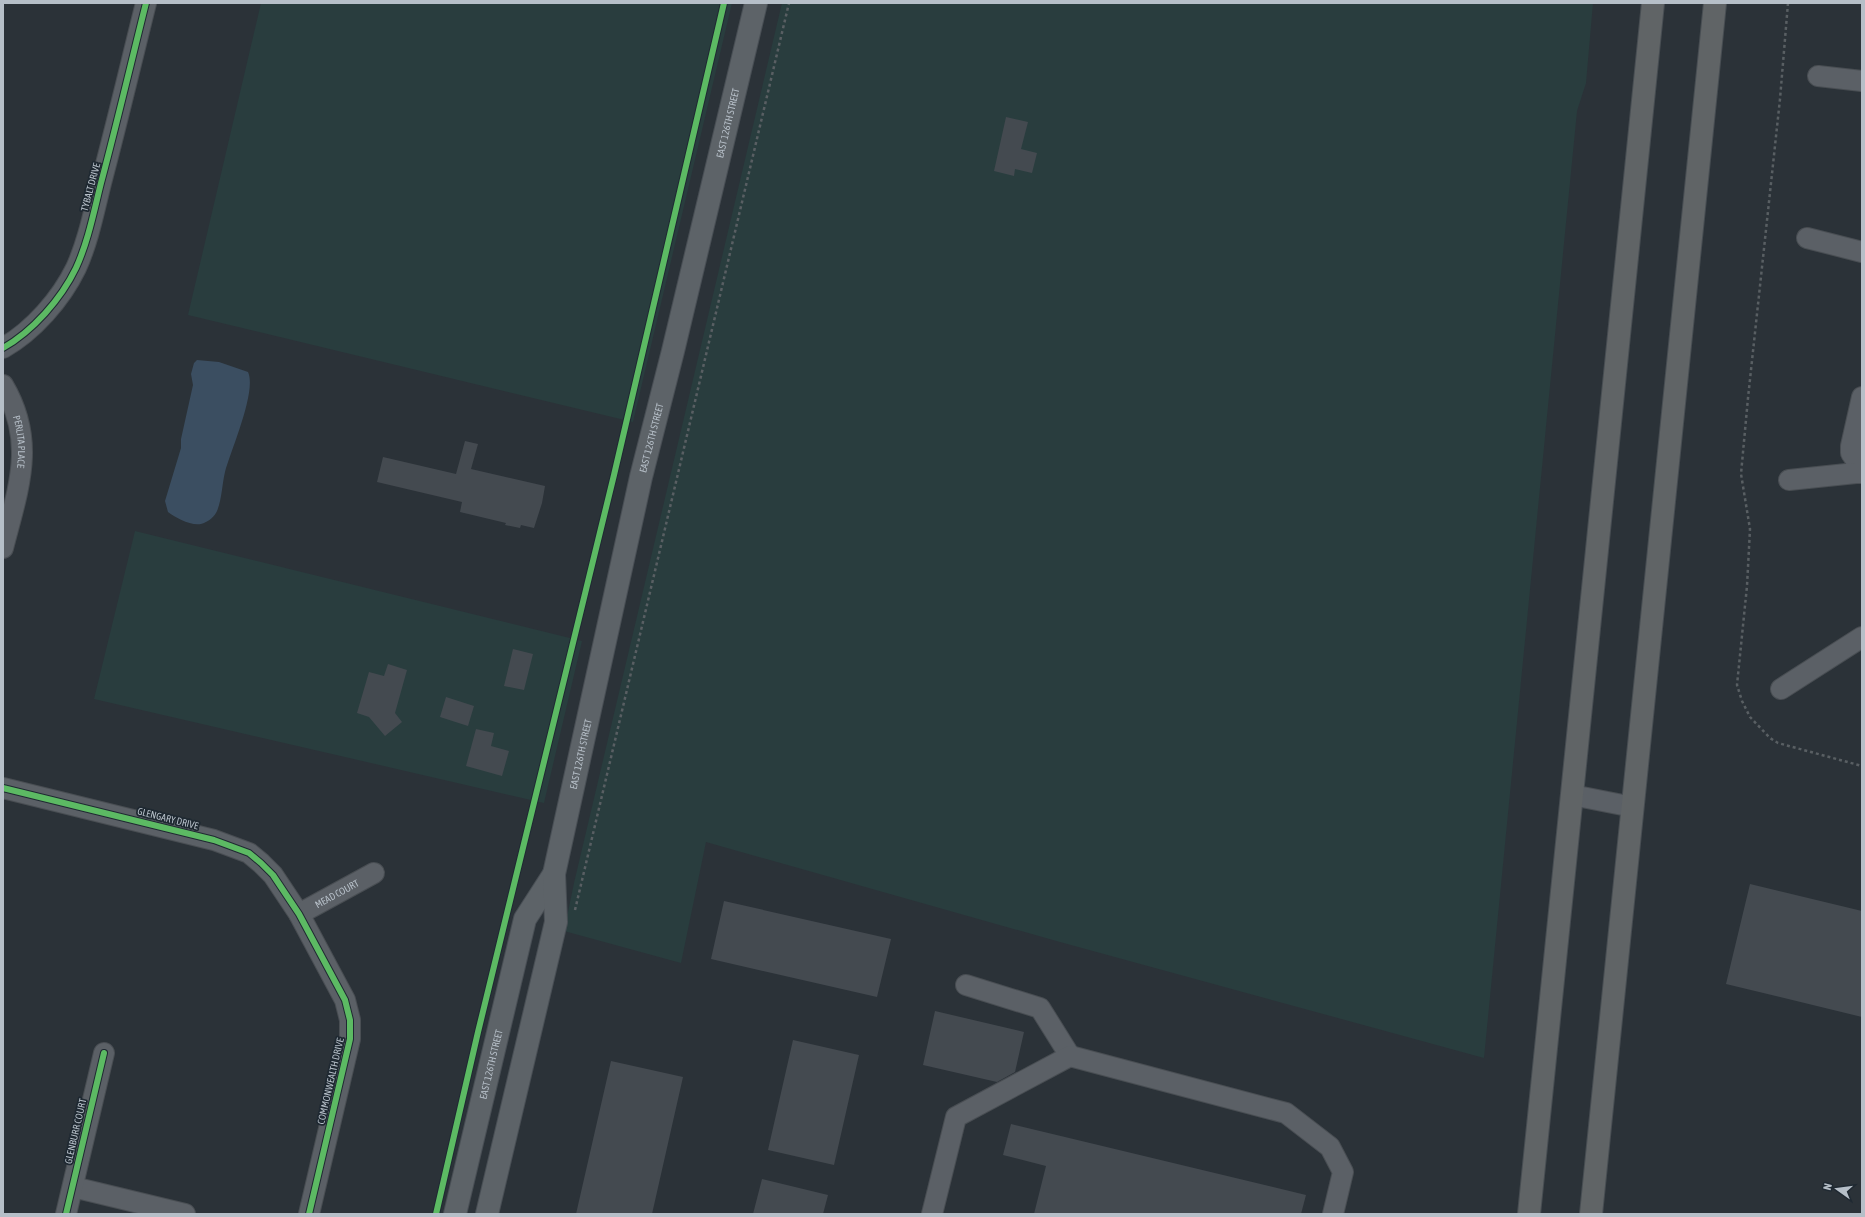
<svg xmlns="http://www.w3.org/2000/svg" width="1865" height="1217" font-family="'Asap Condensed',sans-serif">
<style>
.green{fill:#293d3e}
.water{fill:#3b4e61}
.building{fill:#444a50}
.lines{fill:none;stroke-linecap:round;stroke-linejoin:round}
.minor-casing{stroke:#494e53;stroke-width:22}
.major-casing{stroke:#494f55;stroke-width:24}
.highway-casing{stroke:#484e53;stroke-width:24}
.path{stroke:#595f63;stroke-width:2.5;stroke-dasharray:3 3;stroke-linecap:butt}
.minor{stroke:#5b6066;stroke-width:20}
.major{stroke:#5d6368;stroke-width:22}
.highway{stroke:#606466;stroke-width:22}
.cycleway-casing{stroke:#1f2932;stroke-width:8}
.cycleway{stroke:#5cba63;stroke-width:6}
.labels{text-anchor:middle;stroke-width:3.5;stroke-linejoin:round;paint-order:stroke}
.street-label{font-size:10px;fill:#b6bfc8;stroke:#1f2932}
</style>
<rect width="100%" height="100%" fill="#2b3238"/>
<path class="green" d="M261 3H732L633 422 188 315Z
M782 3H1593L1586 83 1577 111 1484 1058 1060 942 706 842 681 963 564 931 574 883Z
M135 531 582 641 544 803 94 699Z"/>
<path class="water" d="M197 360 219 362 248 372C257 391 231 450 225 472 222 484 222 499 217 511 215 516 209 521 204 523 194 528 176 518 168 512L165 501 181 448V439L193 385 191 374 194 363Z"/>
<path class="building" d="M1006 117 1028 122 1021 149 1037 153 1032 173 1015 169 1014 176 994 171Z
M465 441 478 444 471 469 545 486 542 503 534 528 521 525 520 528 505 525 506 523 460 512 462 502 377 482 383 457 456 474Z
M513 649 533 654 524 690 504 686Z
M388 664 407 670 395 713 402 722 385 736 369 717 357 713 369 672 384 676Z
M446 697 474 706 468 726 440 717Z
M476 729 494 733 491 746 509 751 502 776 466 766Z
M1750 884 1862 911V1017L1726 984Z
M724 901 891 939 877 997 711 959Z
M935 1011 1024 1032 1015 1072 997 1082 923 1065Z
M793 1040 859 1055 834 1165 768 1150Z
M611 1061 683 1077 652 1214H576Z
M1011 1124 1306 1195 1301 1214H1034L1046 1166 1003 1155Z
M762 1179 828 1195 823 1214H753Z"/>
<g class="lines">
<defs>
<g id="minor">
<path d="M1818 76 1862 81"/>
<path d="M1807 238 1862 252"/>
<path d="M3 348C33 331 61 299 76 268 88 242 94 211 101 183 117 123 131 63 146 3"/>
<path id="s1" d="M3 385C37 442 18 489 3 548"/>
<path d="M1862 397 1851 446V453L1862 469"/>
<path d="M1789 480 1856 473H1862"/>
<path d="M1781 689 1862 637"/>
<path d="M3 788 214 840 249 853 261 863 273 875 299 914 345 1000 350 1020V1039L309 1214"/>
<path d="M1572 795 1633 807"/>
<path id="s2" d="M299 914 374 873"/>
<path d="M966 985 1040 1008 1070 1056"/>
<path d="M73 1187 185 1214"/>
<path d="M66 1214 104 1053"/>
<path d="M932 1214 956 1117 1070 1056 1286 1113 1330 1147 1343 1172 1333 1214"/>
</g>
<g id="major">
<path id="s3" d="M455 1214 525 919 554 874"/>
<path id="s4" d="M487 1214 556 922 554 874 641 477 673 351 756 3"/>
</g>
<path id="highway" d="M1529 1214 1653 3
M1591 1214 1715 3"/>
</defs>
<use href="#minor" class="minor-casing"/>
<use href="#major" class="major-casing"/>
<use href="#highway" class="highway-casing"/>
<path class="path" d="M1788 3 1780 99 1748 398 1741 474 1750 529 1747 586 1737 685 1742 701 1750 717 1770 738 1778 743 1862 766
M575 910 789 3"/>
<use href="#minor" class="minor"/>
<use href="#major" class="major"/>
<use href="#highway" class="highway"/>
<defs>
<path id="cycleway" d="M3 348C33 331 61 299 76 268 88 242 94 211 101 183 117 123 131 63 146 3
M3 788 214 840 249 853 261 863 273 875 299 914 345 1000 350 1020V1039L309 1214
M66 1214 104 1053
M436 1214 478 1032 614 475 724 3"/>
</defs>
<use href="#cycleway" class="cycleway-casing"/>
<use href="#cycleway" class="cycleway"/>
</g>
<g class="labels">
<g class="street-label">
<text dy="4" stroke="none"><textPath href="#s4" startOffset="1119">EAST 126TH STREET</textPath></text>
<text transform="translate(90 187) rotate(-75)" y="4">TYBALT DRIVE</text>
<text dy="4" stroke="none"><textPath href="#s4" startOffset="795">EAST 126TH STREET</textPath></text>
<text dy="4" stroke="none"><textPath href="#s1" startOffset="60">PERLITA PLACE</textPath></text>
<text dy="4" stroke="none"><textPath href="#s4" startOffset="471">EAST 126TH STREET</textPath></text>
<text transform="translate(168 818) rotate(14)" y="4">GLENGARY DRIVE</text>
<text dy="4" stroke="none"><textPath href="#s2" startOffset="43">MEAD COURT</textPath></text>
<text dy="4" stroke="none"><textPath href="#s3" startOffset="154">EAST 126TH STREET</textPath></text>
<text transform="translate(330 1081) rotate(-77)" y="4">COMMONWEALTH DRIVE</text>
<text transform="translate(75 1131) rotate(-77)" y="4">GLENBURR COURT</text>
</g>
</g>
<rect width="1865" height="1217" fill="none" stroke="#b6bfc8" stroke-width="8"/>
<g transform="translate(1837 1189) rotate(284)" stroke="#1f2932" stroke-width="3" paint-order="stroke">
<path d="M0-3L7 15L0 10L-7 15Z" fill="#b6bfc8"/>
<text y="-6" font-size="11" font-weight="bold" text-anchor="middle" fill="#b6bfc8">N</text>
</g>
</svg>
